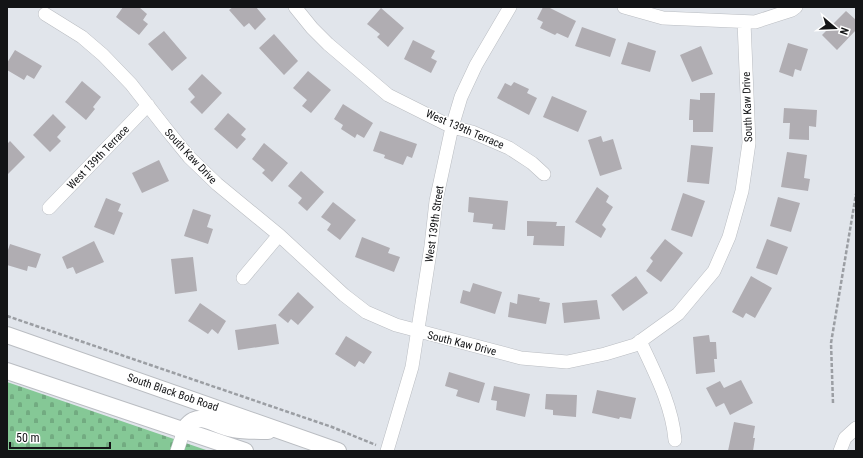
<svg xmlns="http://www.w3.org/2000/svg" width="863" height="458" font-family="'Roboto Condensed',sans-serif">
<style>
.cemetery{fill:url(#cemetery-stones)}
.building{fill:#b0adb2}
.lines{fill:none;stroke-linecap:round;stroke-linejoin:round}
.minor-casing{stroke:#babdc2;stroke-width:14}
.major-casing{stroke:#babdc2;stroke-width:18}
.path{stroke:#9b9ea3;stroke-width:2.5;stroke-dasharray:4 2;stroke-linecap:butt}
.minor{stroke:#fff;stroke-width:13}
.major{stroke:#fff;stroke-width:16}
.labels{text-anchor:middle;stroke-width:3;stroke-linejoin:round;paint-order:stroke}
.street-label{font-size:11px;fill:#131416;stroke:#fff}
</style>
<defs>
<pattern id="cemetery-stones" width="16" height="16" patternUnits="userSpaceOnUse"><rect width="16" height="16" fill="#85c896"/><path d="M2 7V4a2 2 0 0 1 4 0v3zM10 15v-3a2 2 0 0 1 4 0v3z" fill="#72ab81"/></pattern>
</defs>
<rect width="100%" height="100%" fill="#e1e5eb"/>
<path class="cemetery" d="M7 382 209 451H7Z"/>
<path class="building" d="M123 7H139L147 14 143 20 148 24 139 35 116 17Z
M233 7H256L266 19 255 30 249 23 244 27 229 10Z
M543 7H548L576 21 568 38 557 33 555 35 540 28 543 22 537 19Z
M381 8 404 28 388 47 377 37 380 34 367 24Z
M846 11 856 20V30L837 50 822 35Z
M582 27 616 39 610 57 575 46Z
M164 31 187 58 172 71 148 44Z
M274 34 298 61 284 75 259 48Z
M413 40 435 51 431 58 437 61 431 73 404 59Z
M628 42 656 51 650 72 621 64Z
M788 43 808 49 801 71 795 69 793 77 779 72Z
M701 46 713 74 692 82 680 55Z
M15 50 42 66 34 79 27 75 24 80 7 70V63Z
M308 71 331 90 311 113 302 106 307 100 293 88Z
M202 74 222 93 202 114 190 102 195 97 188 89Z
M82 81 101 97 93 107 95 109 86 120 65 102Z
M514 82 529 89 527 93 537 98 529 115 497 98 505 83 511 86Z
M700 93H715L713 132H693V120H689L690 99 700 100Z
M552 96 587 111 578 132 543 117Z
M343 104 373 123 364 138 357 134 355 138 341 129 343 125 334 119Z
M784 108 817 110 816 127 809 126V140L789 139 790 123H783Z
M228 113 246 129 241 135 246 139 237 149 214 129Z
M53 114 66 127 57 137 61 141 50 152 33 135Z
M380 131 417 144 412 158 407 156 403 165 384 158 385 155 373 151Z
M601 136 603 142 613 139 622 169 600 176 588 140Z
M10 141 25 157 7 175V144Z
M264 143 288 163 272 182 262 173 265 170 252 159Z
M691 145 713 147 709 184 687 182Z
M787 152 807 155 804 178 810 179 808 191 781 187Z
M159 160 169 181 142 193 132 173Z
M301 171 324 192 307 211 298 203 302 198 288 186Z
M597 187 609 196 606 202 613 207 602 225 606 229 601 238 575 222Z
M683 193 705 201 692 237 671 230Z
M469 197 508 201 505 230 492 229 493 224 473 222 474 213 468 212Z
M778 197 800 203 791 232 770 226Z
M106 198 121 204 118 211 123 213 114 235 94 227Z
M333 202 356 220 340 240 327 230 331 224 321 217Z
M193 209 211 215 207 227 213 229 208 244 184 236Z
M527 221 557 222 556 226H565L564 246 533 245 534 236H527Z
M362 237 390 248 388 253 400 257 394 272 355 257Z
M665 239 683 253 661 282 646 271 653 261 650 258Z
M767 239 788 247 777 275 756 268Z
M94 241 104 262 76 274 73 267 67 269 62 257Z
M10 244 41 254 36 268 28 266 27 271 7 265V253Z
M193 257 197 291 175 294 171 259Z
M636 276 648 293 623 311 611 295Z
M751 276 772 288 755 318 746 313 743 318 732 312Z
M473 283 502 292 495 314 460 303 463 290 470 292Z
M298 292 314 307 298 325 291 319 288 323 278 315Z
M518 294 540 298 539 301 550 303 546 324 508 317 510 302 517 304Z
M597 300 600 319 564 323 562 303Z
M200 303 226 321 218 334 212 329 208 334 188 321Z
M276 324 279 344 238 350 235 330Z
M709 335 710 342H716L717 359H714L715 372 696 374 693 337Z
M346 336 372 352 364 364 359 361 355 367 335 354Z
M449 372 485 383 479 403 456 396 458 390 445 386Z
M741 380 753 403 730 415 724 403 716 407 706 388 720 381 724 388Z
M494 386 530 394 525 417 496 410 497 401 491 400Z
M597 390 636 398 631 419 620 417 619 419 592 413Z
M546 394 577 395 576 417 553 415V410L545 409Z
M734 422 755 426 753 438H755L753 451H728Z"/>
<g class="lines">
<defs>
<path id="minor" d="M295 7 312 28 328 44 388 95 452 127 472 132 509 148 532 163 544 174
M624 7 663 18 755 22 792 10 796 7
M45 14 82 37 103 55 131 84 167 130 189 157 217 184 279 235 344 295 366 312 396 325 521 358 567 362 605 354 635 345 678 314 714 271 729 237 742 191 749 143 744 22
M49 208 148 105
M243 278 279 235
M640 341C655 373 672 405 675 440
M177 451 184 430
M387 451 412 367 431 246 436 201 452 127 461 97 476 65 510 7
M840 451 845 438 856 428"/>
<path id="major" d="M7 335 338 451
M7 371 245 451
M184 430C198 407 214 427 233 429 245 431 257 431 268 431"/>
</defs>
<use href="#minor" class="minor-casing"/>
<use href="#major" class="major-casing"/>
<path class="path" d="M7 316 332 427 376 445
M833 403 831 343 856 194"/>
<use href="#minor" class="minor"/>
<use href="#major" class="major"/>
</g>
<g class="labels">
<g class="street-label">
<text transform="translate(747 107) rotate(-92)" y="4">South Kaw Drive</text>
<text transform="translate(465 129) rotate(23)" y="4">West 139th Terrace</text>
<text transform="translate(191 156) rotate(47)" y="4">South Kaw Drive</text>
<text transform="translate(98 157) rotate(-46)" y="4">West 139th Terrace</text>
<text transform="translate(434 224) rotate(-82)" y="4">West 139th Street</text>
<text transform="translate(462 343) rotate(14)" y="4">South Kaw Drive</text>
<text transform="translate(173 392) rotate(19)" y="4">South Black Bob Road</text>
</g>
</g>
<rect width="863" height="458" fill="none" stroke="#131416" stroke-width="16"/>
<g transform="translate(835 28) rotate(109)" stroke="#ffffff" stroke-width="3" paint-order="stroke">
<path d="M0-3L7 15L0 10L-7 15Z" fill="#131416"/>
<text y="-6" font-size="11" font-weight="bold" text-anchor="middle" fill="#131416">N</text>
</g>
<path d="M10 442v6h100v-6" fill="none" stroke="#131416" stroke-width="2"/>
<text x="16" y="442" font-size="12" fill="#131416" stroke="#ffffff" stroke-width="3" paint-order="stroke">50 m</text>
</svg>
